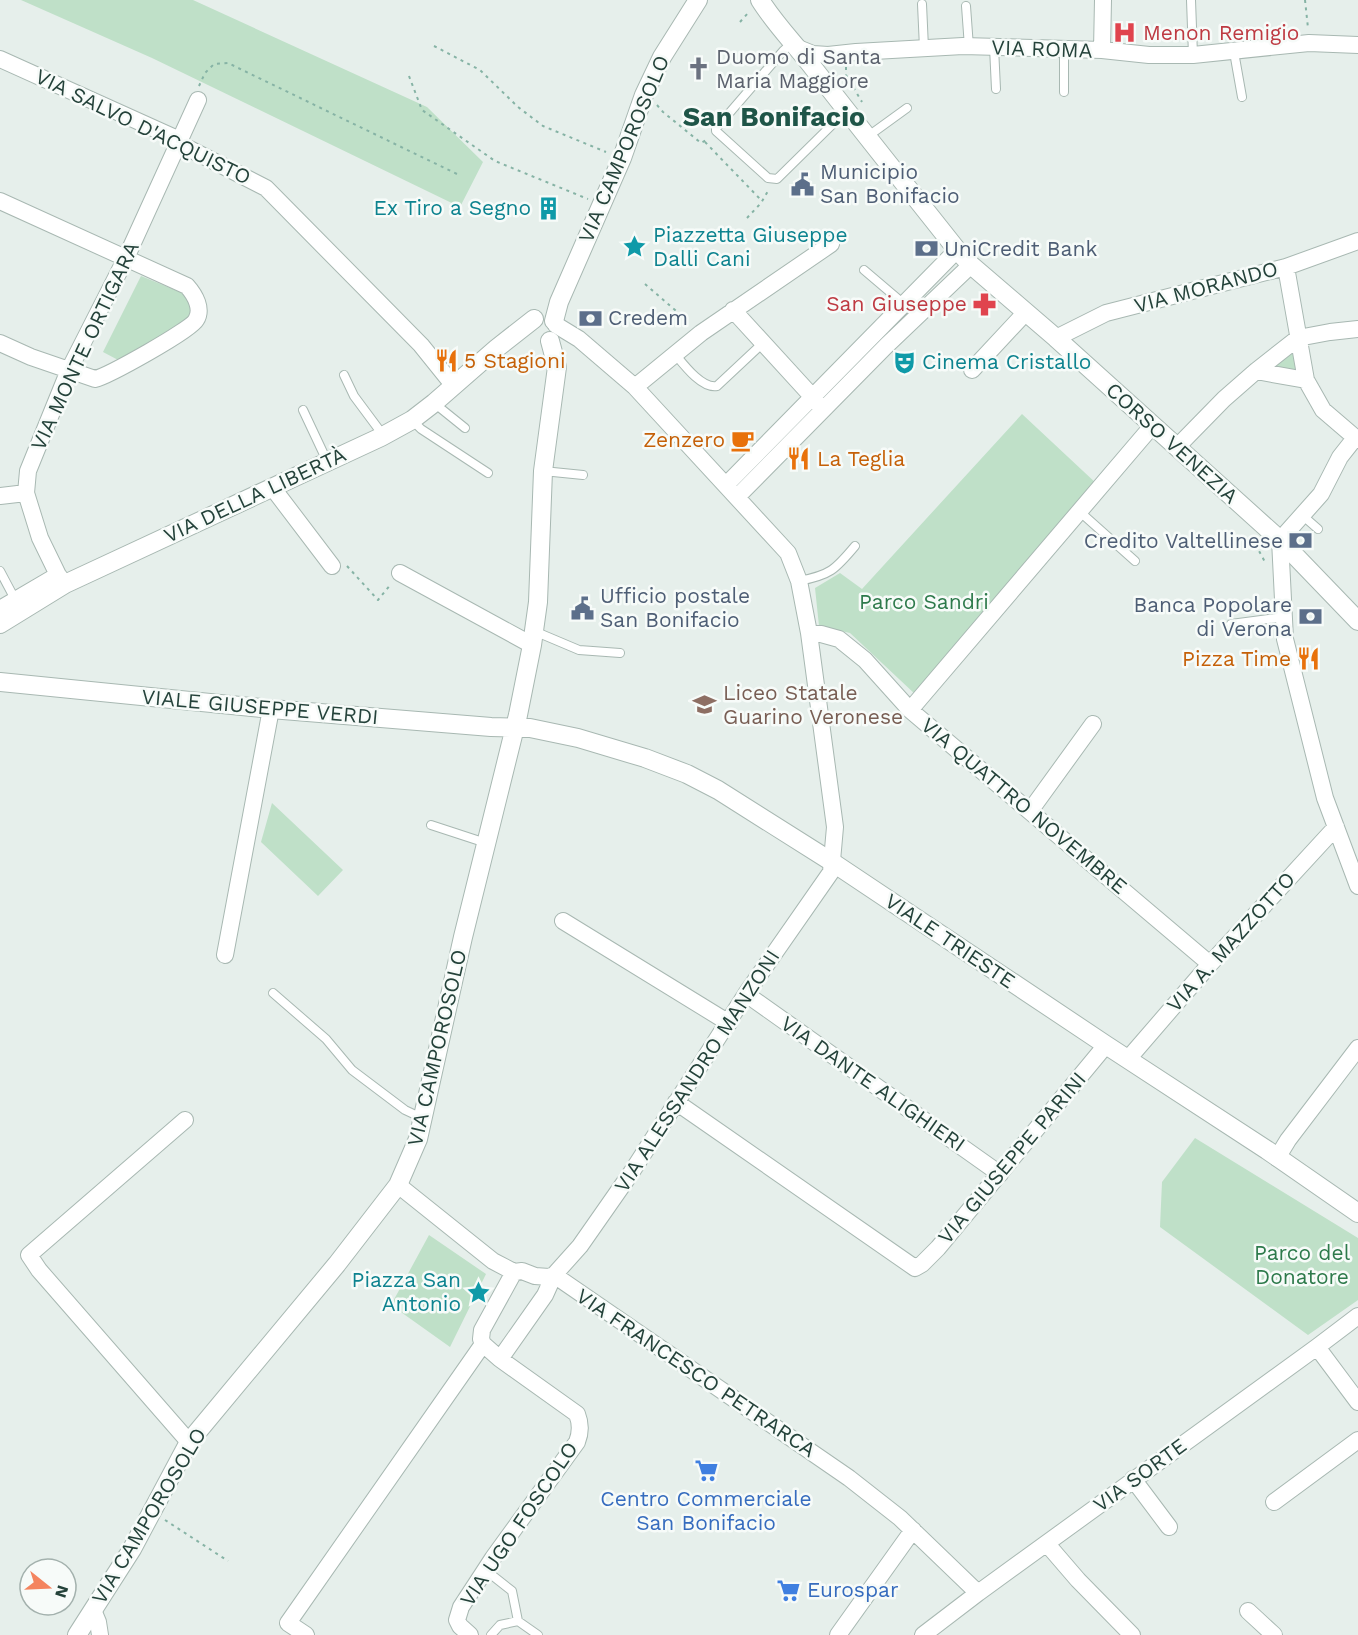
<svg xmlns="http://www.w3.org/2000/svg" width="1358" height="1635" font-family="'Work Sans',sans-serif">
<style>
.green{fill:#bfe0c8}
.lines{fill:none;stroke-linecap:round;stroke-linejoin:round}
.service-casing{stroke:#a8b8b2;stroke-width:10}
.minor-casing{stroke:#a8b8b2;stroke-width:18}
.tertiary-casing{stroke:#a8b8b2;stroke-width:20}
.path{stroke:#86b3a5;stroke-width:2;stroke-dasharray:3 4.5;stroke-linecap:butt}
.service{stroke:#fff;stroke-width:8}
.minor{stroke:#fff;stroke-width:16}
.tertiary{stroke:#fff;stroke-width:18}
.labels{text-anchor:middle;stroke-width:5;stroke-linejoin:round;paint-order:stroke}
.health-label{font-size:21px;fill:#be3a42;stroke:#f7fbf9;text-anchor:start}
.street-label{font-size:21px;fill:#24423a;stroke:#f7fbf9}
.worship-label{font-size:21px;fill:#5b616d;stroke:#f7fbf9;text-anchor:start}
.service-label{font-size:21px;fill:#4e5e75;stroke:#f7fbf9;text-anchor:start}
.culture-label{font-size:21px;fill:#0d838f;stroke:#f7fbf9;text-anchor:end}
.food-label{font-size:21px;fill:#c56008;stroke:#f7fbf9;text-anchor:start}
.park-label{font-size:21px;fill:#2d7a4b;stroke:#f7fbf9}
.education-label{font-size:21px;fill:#785e54;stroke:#f7fbf9;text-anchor:start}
.shop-label{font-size:21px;fill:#366cbe;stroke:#f7fbf9}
.district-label{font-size:27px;font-weight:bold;fill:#1f5548;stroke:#f7fbf9}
</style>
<rect width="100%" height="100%" fill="#e6efeb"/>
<path class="green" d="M21 0H193L427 107 483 162 460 207 152 58Z
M141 276 185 294 190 300V319L120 361 103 352Z
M1295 349 1299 373 1272 369Z
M1022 414 1098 485 916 695 850 633 819 626 815 588 840 573 862 589Z
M272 803 343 870 318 896 261 842Z
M1195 1138 1358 1238V1300L1308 1335 1160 1227 1162 1182Z
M429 1235 486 1274 450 1347 391 1305Z"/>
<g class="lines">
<defs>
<path id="service" d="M1191 0 1193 55
M922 4 924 48
M966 6 969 47
M792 43 783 51 719 125 716 128V131L768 178 777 179 840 117 847 112
M994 47 996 89
M1234 52 1242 97
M1064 92V49
M867 137 907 108
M864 270 904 304
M675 354C684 365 702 389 717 386L763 343
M344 375 354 396 383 435
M434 403 465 428
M303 410 327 461
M412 420 421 429 488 473
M543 471 583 475
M1079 511 1135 561
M1302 515 1318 529
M0 571 17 603
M799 581C830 575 835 570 855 546
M1231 624 1284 617
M534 631 579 650 620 653
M431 825 486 843
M273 993 326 1039 352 1070 405 1110 422 1118
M487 1568 493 1576 512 1591 518 1621
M491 1635 500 1625 518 1621 538 1635"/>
<path id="minor" d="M798 48 813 54 828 55 856 52 963 46 1102 50 1149 55H1193L1309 43 1358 45
M1102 50 1103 0
M0 59 173 137 178 143 266 188 421 345 454 386
M0 201 187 286C195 295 203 309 196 320 191 330 108 376 95 379L31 357 0 343
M1286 267 1306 380 1323 410 1358 440
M733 310 819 404
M1056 338 1106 313 1286 267 1358 241
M972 370 1026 312
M1256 371 1306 380
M635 387 701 333 831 244
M1355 438 1340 457 1321 494 1280 540 1285 639 1325 798 1358 886
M1177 447 1224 399 1256 371 1298 338 1330 332 1358 329
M726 485 957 250
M272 487 332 566
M0 496 26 493
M737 497 886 346 971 265
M400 573 532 645
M65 584 58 575 40 538 26 493 28 471 69 370 126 258 198 100
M0 609 58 575
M809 633 821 634 839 639 865 660 910 710 1210 964
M910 710 1153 425
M1030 811 1093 724
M563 921 729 1023
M225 955 271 709
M746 994 1000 1174
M1128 1059 1210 964 1336 827
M676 1102 915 1268 922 1264 938 1248 1106 1045
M185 1120 29 1255 39 1270 189 1442
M1277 1158 1288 1140 1358 1048
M398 1185 493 1261 514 1272 522 1271 535 1276 549 1277 554 1275 849 1478 900 1518 978 1593
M1317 1347 1358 1402
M500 1359 545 1295 554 1275 580 1246 631 1173 746 994 831 872 835 827 809 633 799 581 788 553 635 387 579 339 556 325
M1133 1479 1169 1527
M1274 1502 1358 1440
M1047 1544 1078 1580 1132 1635
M93 1610 98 1622 100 1635
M1248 1611 1274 1635
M306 1635 288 1623 483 1344
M470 1635 460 1626 457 1620 461 1607 493 1558 577 1442C581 1432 581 1424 577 1414L500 1359 483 1344 481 1339 482 1330 514 1272
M838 1635 913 1530
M923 1635 978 1593 1317 1347 1358 1316"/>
<path id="tertiary" d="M760 0C775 24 794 43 811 65 859 127 908 188 957 250L971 265 1056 338 1280 540 1358 621
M554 321 559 302 622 158 644 95 662 57 698 0
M0 624 65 584 381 437 412 420 434 403 497 348 534 319
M0 682 271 709 491 727 530 728 578 738 645 758 687 774 718 790 832 862 1106 1045 1267 1150 1358 1213
M77 1635 132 1549 189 1442 337 1264 398 1185 418 1139 463 937 518 715 532 645 538 602 543 471 557 367 550 341"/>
</defs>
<use href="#service" class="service-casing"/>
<use href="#minor" class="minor-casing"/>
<use href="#tertiary" class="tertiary-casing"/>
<path class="path" d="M1305 0 1308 28
M740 22 749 12
M434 46 480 70 518 107 543 126 606 152
M846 67V75L862 102
M409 76 422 110 495 161 588 199
M199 86 205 73 214 64 228 63 459 175
M657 105 663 112 701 143 708 139
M705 142 762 201
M747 218 761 203 768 191
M645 284 690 323
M1252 538 1265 562
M347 566 378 600 391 584
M165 1520 228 1561"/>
<use href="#service" class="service"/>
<use href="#minor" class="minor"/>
<use href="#tertiary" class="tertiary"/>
</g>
<defs>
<symbol id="hospital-bare" viewBox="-9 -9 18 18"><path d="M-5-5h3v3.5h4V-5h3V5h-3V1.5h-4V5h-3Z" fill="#e0444e" stroke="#f7fbf9" stroke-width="2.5" paint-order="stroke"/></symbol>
<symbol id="church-bare" viewBox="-9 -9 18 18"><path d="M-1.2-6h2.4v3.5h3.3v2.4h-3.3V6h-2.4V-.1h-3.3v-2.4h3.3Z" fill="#6b7280" stroke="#f7fbf9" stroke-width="2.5" paint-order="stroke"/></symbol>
<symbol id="civic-bare" viewBox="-9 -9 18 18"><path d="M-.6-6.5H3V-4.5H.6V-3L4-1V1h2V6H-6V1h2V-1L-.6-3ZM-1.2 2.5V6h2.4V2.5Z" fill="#5c6f8a" stroke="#f7fbf9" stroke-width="2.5" paint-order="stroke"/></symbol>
<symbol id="building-bare" viewBox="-9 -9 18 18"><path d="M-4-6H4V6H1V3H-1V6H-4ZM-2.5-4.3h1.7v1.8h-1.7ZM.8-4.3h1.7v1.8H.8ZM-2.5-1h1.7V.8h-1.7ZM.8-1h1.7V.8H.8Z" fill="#0f9aa8" stroke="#f7fbf9" stroke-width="2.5" paint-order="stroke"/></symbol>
<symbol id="sight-bare" viewBox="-9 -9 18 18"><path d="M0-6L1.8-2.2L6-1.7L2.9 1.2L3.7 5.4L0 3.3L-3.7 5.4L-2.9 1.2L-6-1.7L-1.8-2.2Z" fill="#0f9aa8" stroke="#f7fbf9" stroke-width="2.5" paint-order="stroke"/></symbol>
<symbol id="bank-bare" viewBox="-9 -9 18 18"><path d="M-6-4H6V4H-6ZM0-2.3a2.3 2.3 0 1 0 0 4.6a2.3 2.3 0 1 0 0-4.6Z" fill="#5c6f8a" stroke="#f7fbf9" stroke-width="2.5" paint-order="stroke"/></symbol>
<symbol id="pharmacy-bare" viewBox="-9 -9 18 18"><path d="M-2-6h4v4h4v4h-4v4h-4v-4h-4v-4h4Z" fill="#e0444e" stroke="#f7fbf9" stroke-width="2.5" paint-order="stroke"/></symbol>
<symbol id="restaurant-bare" viewBox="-9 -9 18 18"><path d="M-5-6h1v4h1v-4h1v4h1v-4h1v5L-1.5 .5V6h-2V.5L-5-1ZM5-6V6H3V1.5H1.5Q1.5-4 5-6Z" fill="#e8710a" stroke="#f7fbf9" stroke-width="2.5" paint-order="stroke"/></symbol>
<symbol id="theatre-bare" viewBox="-9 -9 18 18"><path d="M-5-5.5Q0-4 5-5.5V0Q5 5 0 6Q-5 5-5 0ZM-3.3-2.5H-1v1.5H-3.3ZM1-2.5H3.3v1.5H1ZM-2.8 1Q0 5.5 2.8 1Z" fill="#0f9aa8" stroke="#f7fbf9" stroke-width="2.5" paint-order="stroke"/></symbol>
<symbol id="cafe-bare" viewBox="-9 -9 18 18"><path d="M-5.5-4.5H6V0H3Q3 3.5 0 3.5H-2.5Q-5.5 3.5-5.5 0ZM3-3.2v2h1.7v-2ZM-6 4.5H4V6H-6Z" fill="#e8710a" stroke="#f7fbf9" stroke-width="2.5" paint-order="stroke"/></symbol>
<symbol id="school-bare" viewBox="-9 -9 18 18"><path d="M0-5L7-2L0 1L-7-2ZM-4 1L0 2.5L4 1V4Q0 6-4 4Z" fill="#8d6e63" stroke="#f7fbf9" stroke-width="2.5" paint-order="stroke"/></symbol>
<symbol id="supermarket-bare" viewBox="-9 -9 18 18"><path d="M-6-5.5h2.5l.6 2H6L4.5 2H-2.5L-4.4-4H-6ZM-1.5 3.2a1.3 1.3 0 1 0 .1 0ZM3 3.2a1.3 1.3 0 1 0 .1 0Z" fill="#3f7fe0" stroke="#f7fbf9" stroke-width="2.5" paint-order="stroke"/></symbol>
</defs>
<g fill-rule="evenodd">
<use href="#hospital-bare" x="1108" y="16" width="33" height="33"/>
<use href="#church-bare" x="682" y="52" width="33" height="33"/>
<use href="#civic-bare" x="786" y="168" width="33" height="33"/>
<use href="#building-bare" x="532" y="192" width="33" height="33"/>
<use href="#sight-bare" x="618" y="230" width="33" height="33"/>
<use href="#bank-bare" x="910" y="232" width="33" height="33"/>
<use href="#pharmacy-bare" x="968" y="288" width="33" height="33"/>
<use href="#bank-bare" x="574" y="302" width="33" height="33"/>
<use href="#restaurant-bare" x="430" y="344" width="33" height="33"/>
<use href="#theatre-bare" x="888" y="346" width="33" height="33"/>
<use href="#cafe-bare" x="726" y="424" width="33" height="33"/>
<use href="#restaurant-bare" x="782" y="442" width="33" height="33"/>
<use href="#bank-bare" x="1284" y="524" width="33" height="33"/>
<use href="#civic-bare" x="566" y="592" width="33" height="33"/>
<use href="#bank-bare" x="1294" y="600" width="33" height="33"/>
<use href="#restaurant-bare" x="1292" y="642" width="33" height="33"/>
<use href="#school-bare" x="688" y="688" width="33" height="33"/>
<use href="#sight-bare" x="462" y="1276" width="33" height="33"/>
<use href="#supermarket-bare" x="690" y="1454" width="33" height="33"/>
<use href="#supermarket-bare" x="772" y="1574" width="33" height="33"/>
</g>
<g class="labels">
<g class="health-label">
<text x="1143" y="40">Menon Remigio</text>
<text x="967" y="311" text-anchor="end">San Giuseppe</text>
</g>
<g class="street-label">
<text transform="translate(1042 49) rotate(2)" y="7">VIA ROMA</text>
<text transform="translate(143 127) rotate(26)" y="7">VIA SALVO D'ACQUISTO</text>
<text transform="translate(624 149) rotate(-67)" y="7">VIA CAMPOROSOLO</text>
<text transform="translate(1206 287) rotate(-15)" y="7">VIA MORANDO</text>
<text transform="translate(85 346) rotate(-65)" y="7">VIA MONTE ORTIGARA</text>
<text transform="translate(1172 443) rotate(42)" y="7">CORSO VENEZIA</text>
<text transform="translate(255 495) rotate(-25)" y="7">VIA DELLA LIBERTÀ</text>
<text transform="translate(260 707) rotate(5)" y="7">VIALE GIUSEPPE VERDI</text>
<text transform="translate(1024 806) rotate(40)" y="7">VIA QUATTRO NOVEMBRE</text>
<text transform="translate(950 941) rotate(34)" y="7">VIALE TRIESTE</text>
<text transform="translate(1231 942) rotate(-48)" y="7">VIA A. MAZZOTTO</text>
<text transform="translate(437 1048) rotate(-77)" y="7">VIA CAMPOROSOLO</text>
<text transform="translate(697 1071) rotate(-57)" y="7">VIA ALESSANDRO MANZONI</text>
<text transform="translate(873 1084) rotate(35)" y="7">VIA DANTE ALIGHIERI</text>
<text transform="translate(1012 1158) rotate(-50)" y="7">VIA GIUSEPPE PARINI</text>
<text transform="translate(696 1373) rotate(34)" y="7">VIA FRANCESCO PETRARCA</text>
<text transform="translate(1140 1475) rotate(-36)" y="7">VIA SORTE</text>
<text transform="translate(149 1516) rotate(-59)" y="7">VIA CAMPOROSOLO</text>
<text transform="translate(519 1524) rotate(-56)" y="7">VIA UGO FOSCOLO</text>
</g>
<g class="worship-label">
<text x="716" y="64">Duomo di Santa<tspan x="716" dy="24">Maria Maggiore</tspan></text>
</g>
<g class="service-label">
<text x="820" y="179">Municipio<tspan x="820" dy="24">San Bonifacio</tspan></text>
<text x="944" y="256">UniCredit Bank</text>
<text x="608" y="325">Credem</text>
<text x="1283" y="548" text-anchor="end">Credito Valtellinese</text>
<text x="600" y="603">Ufficio postale<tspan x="600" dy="24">San Bonifacio</tspan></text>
<text x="1292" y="612" text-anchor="end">Banca Popolare<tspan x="1292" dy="24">di Verona</tspan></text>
</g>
<g class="culture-label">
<text x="531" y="215">Ex Tiro a Segno</text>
<text x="653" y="242" text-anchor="start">Piazzetta Giuseppe<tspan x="653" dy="24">Dalli Cani</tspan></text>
<text x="922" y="369" text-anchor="start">Cinema Cristallo</text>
<text x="461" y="1287">Piazza San<tspan x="461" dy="24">Antonio</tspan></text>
</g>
<g class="food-label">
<text x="464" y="368">5 Stagioni</text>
<text x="725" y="447" text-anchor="end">Zenzero</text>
<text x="817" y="466">La Teglia</text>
<text x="1291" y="666" text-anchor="end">Pizza Time</text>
</g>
<g class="park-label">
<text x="924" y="609">Parco Sandri</text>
<text x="1302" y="1260">Parco del<tspan x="1302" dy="24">Donatore</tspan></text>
</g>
<g class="education-label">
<text x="723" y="700">Liceo Statale<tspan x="723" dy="24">Guarino Veronese</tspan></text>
</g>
<g class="shop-label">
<text x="706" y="1506">Centro Commerciale<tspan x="706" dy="24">San Bonifacio</tspan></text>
<text x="807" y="1597" text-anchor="start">Eurospar</text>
</g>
<g class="district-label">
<text x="774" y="126">San Bonifacio</text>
</g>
</g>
<g transform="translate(48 1587) rotate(108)"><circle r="28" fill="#f7fbf9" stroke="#a3b1ad" stroke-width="1.5"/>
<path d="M0-4.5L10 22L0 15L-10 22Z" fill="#f4845f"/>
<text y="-9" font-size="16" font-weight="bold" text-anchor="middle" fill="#24423a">N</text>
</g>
</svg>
